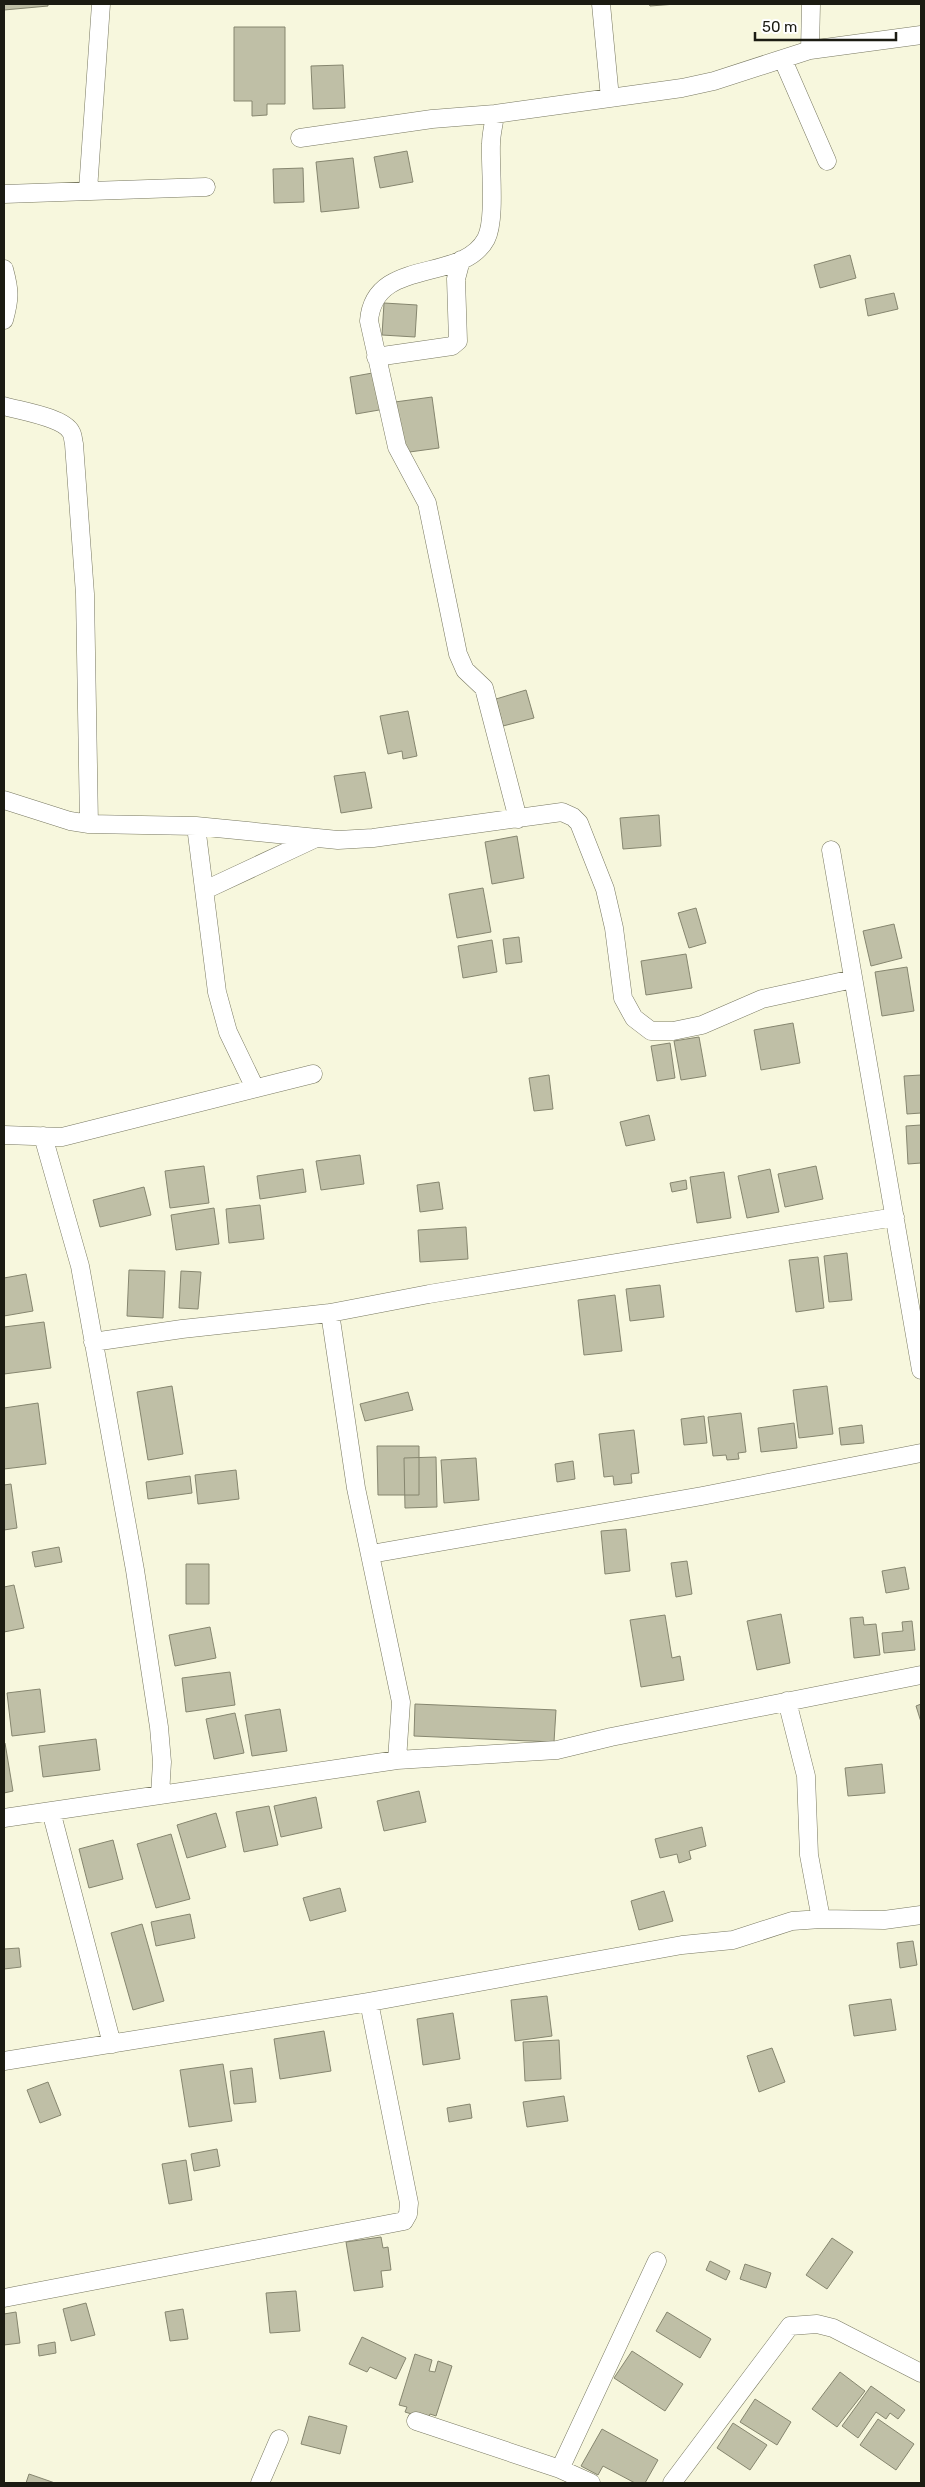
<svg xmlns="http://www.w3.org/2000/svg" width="925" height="2487" font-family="Rubik,sans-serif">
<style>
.building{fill:#bfbfa6;stroke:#86866f}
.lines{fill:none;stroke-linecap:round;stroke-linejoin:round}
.street-casing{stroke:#787861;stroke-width:19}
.street{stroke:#fff;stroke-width:18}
</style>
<rect width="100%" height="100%" fill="#f7f7dd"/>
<path class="building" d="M4 4H48V6L4 10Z
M649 4H676L650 6Z
M234 27H285V104H267V115L252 116V101H234Z
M343 65 345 108 313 109 311 66Z
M407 151 413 182 380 188 374 157Z
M353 158 359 208 321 212 316 162Z
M303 168 304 202 274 203 273 169Z
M850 255 856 278 820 288 814 265Z
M894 293 898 309 868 316 865 299Z
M384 303 417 305 415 337 382 335Z
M378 372 385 409 356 414 350 377Z
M432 397 439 448 402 453 395 402Z
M526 690 534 718 503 726 496 699Z
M408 711 417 756 403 759 402 751 388 754 380 716Z
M365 772 372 808 341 813 334 776Z
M659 815 661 846 623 849 620 818Z
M517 836 524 878 492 884 485 842Z
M483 888 491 932 457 938 449 894Z
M696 908 706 943 689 948 678 913Z
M894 924 902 958 871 966 863 931Z
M519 937 522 962 506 964 503 939Z
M492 940 497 972 463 978 458 946Z
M686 954 692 988 646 995 641 961Z
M907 967 914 1011 882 1016 875 972Z
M793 1023 800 1063 761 1070 754 1030Z
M699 1037 706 1076 681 1080 674 1041Z
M670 1043 675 1078 657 1081 651 1046Z
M549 1075 553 1109 534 1111 529 1078Z
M921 1075V1113L907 1114 904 1076Z
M649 1115 655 1140 626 1146 620 1122Z
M921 1125V1163L908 1164 906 1126Z
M360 1155 364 1184 321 1190 316 1161Z
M204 1166 209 1203 170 1208 165 1171Z
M816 1166 823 1199 785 1207 778 1174Z
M303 1169 306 1192 260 1199 257 1176Z
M770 1169 779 1212 747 1218 738 1176Z
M724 1172 731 1218 697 1223 690 1177Z
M686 1180 687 1189 672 1192 670 1183Z
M439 1182 443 1209 420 1212 417 1185Z
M144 1187 151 1215 100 1227 93 1200Z
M260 1205 264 1239 229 1243 226 1209Z
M214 1208 219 1244 176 1250 171 1215Z
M466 1227 468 1259 420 1262 418 1230Z
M847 1253 852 1300 829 1302 824 1256Z
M818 1257 824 1308 796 1312 789 1260Z
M129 1270 165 1271 163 1318 127 1316Z
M181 1271 201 1272 198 1309 179 1308Z
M26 1274 33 1311 4 1316V1278Z
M660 1285 664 1317 630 1321 626 1289Z
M615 1295 622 1351 584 1355 578 1300Z
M44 1322 51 1368 4 1374V1327Z
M172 1386 183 1454 148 1460 137 1392Z
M827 1386 833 1434 799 1438 793 1390Z
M408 1392 413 1410 365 1421 360 1404Z
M38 1403 46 1464 4 1469V1408Z
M741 1413 746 1452 738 1453 739 1459 727 1460 726 1455 713 1456 708 1417Z
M704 1416 707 1443 684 1445 681 1419Z
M794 1423 797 1448 761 1452 758 1428Z
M862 1425 864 1443 841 1445 839 1428Z
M634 1430 639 1473 631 1474 632 1483 614 1485 613 1476 604 1477 599 1434Z
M377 1446H419V1495H378Z
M436 1457 437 1507 405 1508 404 1458Z
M476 1458 479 1500 444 1503 441 1460Z
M573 1461 575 1479 557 1482 555 1464Z
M236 1470 239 1499 198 1504 195 1475Z
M190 1476 192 1493 148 1499 146 1482Z
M11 1484 17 1528 4 1530V1485Z
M626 1529 630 1571 605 1574 601 1531Z
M59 1547 62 1562 35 1567 32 1552Z
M687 1561 692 1594 676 1597 671 1563Z
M186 1564H209V1604H186Z
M905 1567 909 1589 886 1593 882 1571Z
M14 1585 24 1628 4 1632V1587Z
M781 1614 790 1663 757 1670 747 1621Z
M665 1615 672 1658 680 1656 684 1680 641 1687 630 1620Z
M863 1617 864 1625 876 1624 880 1655 854 1658 850 1618Z
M912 1621 915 1650 884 1653 882 1633 903 1631 902 1622Z
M210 1627 216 1658 175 1666 169 1635Z
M230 1672 235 1705 186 1712 182 1678Z
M40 1689 45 1732 12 1736 7 1693Z
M415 1704 556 1710 554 1742 414 1736Z
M921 1704V1722L916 1706Z
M280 1709 287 1751 252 1756 245 1715Z
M235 1713 244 1753 214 1759 206 1719Z
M96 1739 100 1770 43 1777 39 1746Z
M5 1743 13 1791 4 1793V1744Z
M882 1764 885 1793 848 1796 845 1768Z
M419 1791 426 1822 384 1831 377 1801Z
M316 1797 322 1828 281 1837 274 1806Z
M269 1806 278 1845 244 1852 236 1812Z
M216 1813 226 1847 187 1858 177 1825Z
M702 1827 706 1846 689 1851 691 1859 679 1863 677 1854 660 1858 655 1839Z
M171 1834 190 1899 156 1908 137 1844Z
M113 1840 123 1879 89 1888 79 1849Z
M340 1888 346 1911 310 1921 303 1898Z
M664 1891 673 1921 639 1930 631 1901Z
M190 1914 195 1938 156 1946 151 1922Z
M142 1924 164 2001 133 2010 111 1933Z
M913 1941 917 1965 900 1968 897 1943Z
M19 1948 21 1967 4 1969V1949Z
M547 1996 552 2036 515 2041 511 2000Z
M891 1999 896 2030 854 2036 849 2005Z
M453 2013 460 2059 423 2065 417 2019Z
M324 2031 331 2071 280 2079 274 2039Z
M559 2040 561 2079 525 2081 523 2042Z
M772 2048 785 2082 759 2092 747 2056Z
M223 2064 232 2121 189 2127 180 2070Z
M252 2068 256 2102 234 2104 230 2071Z
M48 2082 61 2115 40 2123 27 2090Z
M564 2096 568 2121 527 2127 523 2102Z
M470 2104 472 2118 449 2122 447 2108Z
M217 2149 220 2166 194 2171 191 2154Z
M186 2160 192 2200 169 2204 162 2164Z
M381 2237 383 2248 388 2247 391 2270 381 2271 383 2287 354 2291 346 2242Z
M832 2238 853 2252 827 2289 806 2275Z
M710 2261 730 2271 726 2280 706 2270Z
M745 2264 771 2273 766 2288 740 2279Z
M296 2291 300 2331 270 2333 266 2293Z
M86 2303 95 2335 71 2341 63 2309Z
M183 2309 188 2339 170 2341 165 2312Z
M16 2312 20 2343 4 2345V2314Z
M667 2312 711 2339 700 2358 656 2331Z
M362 2337 406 2358 396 2379 370 2367 367 2372 349 2364Z
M55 2342 56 2353 39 2356 38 2345Z
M632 2351 683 2384 665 2411 614 2378Z
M415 2354 432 2360 429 2371 435 2372 438 2361 452 2366 436 2416 430 2414 428 2419 405 2412 407 2407 399 2405Z
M840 2372 865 2391 837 2427 812 2409Z
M871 2386 905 2410 898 2419 890 2413 886 2419 876 2412 858 2438 842 2426Z
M755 2399 791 2422 777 2445 740 2422Z
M309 2416 347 2426 340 2454 301 2444Z
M878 2419 914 2444 896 2470 860 2445Z
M733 2423 767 2445 750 2470 717 2448Z
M602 2429 658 2460 645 2483H635L603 2466 598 2475 581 2466Z
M29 2474 55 2483H26Z"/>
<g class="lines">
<defs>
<path id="street" d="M601 4 610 98
M810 50 811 4
M783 60 827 161
M495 114C494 124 491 134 491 144 490 168 496 220 486 239 462 284 374 256 369 321L397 447 427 503 458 654 465 670 484 688 518 819
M300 138 432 119 495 114 682 88 714 81 810 50 921 35
M88 190 101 4
M4 194 206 187
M4 269C10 291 10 298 4 320
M376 357 452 346 458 341 456 279 461 260
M4 406C20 411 63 417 71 432 73 435 73 440 74 444L85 594 89 824
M4 800 70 821 89 824 196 826 338 840 373 838 562 812 573 817 579 823 605 889 614 928 623 998 634 1018 651 1031H673L702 1025 762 999 853 979
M196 826 217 992 228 1032 255 1088
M831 850 921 1370
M205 890 314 839
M4 1135 62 1137 313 1074
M43 1136 80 1266 135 1570 159 1727 162 1762 160 1795
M330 1313 356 1488 401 1702 397 1760
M93 1342 182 1329 330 1313 429 1294 895 1217
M371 1554 702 1496 921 1453
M787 1701 806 1776 809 1855 821 1919
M51 1811 112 2044
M4 1818 397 1760 557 1750 611 1737 921 1675
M4 2061 369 2002 682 1945 733 1940 792 1921 821 1919 884 1920 921 1915
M4 2298 404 2221 408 2214 409 2203 369 2002
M416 2421 560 2469 591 2483
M560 2469 657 2261
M260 2483 279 2439
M672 2483 790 2326 817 2324 833 2328 921 2373"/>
</defs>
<use href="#street" class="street-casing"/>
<use href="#street" class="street"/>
</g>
<rect width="925" height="2487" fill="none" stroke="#1b1b12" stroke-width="10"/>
<path d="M755 32v8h141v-8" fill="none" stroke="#1b1b12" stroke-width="2.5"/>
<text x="762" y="32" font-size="15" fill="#1b1b12" stroke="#ffffff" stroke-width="4" paint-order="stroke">50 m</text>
</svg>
